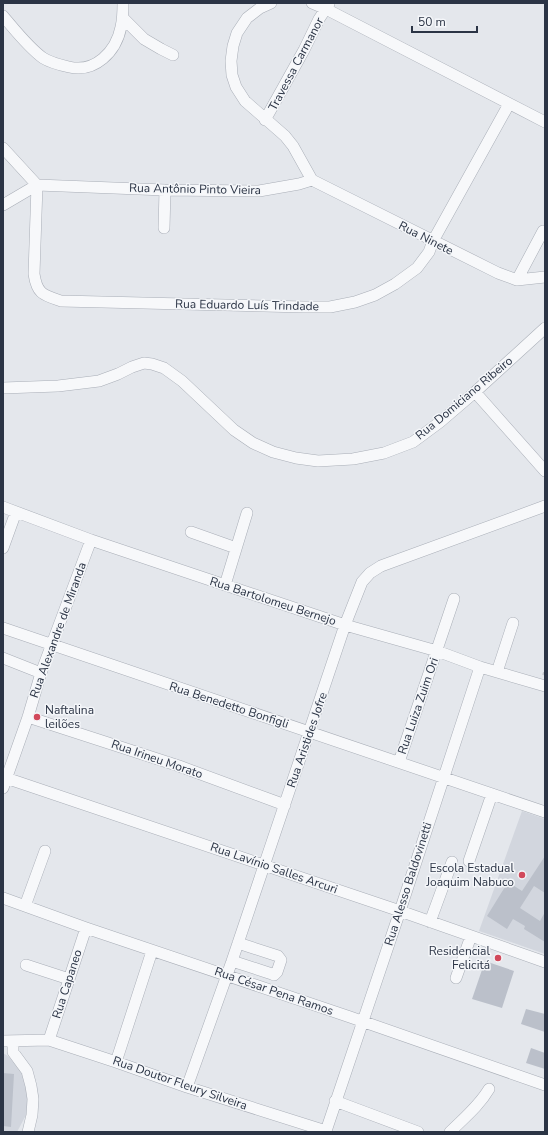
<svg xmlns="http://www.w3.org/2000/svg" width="548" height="1135" font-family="'Nunito Sans',sans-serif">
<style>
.built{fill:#d2d6de}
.building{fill:#bbc0ca}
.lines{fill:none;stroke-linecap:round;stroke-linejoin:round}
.minor-casing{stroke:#a9aeb7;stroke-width:12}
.path{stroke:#c2c5cb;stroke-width:1.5;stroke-dasharray:3 3;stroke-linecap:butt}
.minor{stroke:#f7f8fa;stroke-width:11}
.poi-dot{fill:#d1495b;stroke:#f4f6f9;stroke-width:1.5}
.labels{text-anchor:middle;stroke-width:3;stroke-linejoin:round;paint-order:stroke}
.street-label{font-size:12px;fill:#2b3445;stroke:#f4f6f9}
.poi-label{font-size:12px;fill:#2b3445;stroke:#f4f6f9;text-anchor:end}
</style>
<rect width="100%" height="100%" fill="#e4e7ec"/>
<path class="built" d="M522 811 545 819V954L479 931Z
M3 1053 8 1056 23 1074 28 1099 26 1115 17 1132H3Z"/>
<path class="building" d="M545 856V893L534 886 520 908 540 921 545 912V942L524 929 525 926 513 919 507 929 487 916 508 882 522 891Z
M485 961 514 971 502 1008 472 999Z
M526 1009 545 1014V1032L521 1024Z
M531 1048 545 1053V1069L526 1063Z
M3 1073 14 1074 11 1127 3 1126Z"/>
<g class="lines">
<defs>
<path id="minor" d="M271 3 260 8 247 18 237 33 233 46 231 61 232 75 236 87 245 101 285 136 293 146 312 180
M312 3 326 9 545 122
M3 16C15 30 28 47 43 58 51 63 60 65 69 67 95 73 116 52 121 27 123 19 123 11 123 3
M123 18 144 39 161 49 173 55
M265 120 304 50 319 19 329 4
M3 148 37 185 34 274C37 294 43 295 61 301L304 307H330L355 302 375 295 395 284 417 268 429 252 433 241 509 104
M312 180 498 273 517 280 545 277
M3 205 37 185 165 190 259 191 299 184 312 180
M164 228 165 190
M517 280 543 231
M3 388 58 386 99 381 118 374 132 367 144 363 152 364 164 368 182 381 234 430 253 443 273 452 296 458 318 461 353 459 384 453 413 442 440 422 475 392 545 328
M475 392 545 471
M3 507 91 540 225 585 345 625 437 651 480 667 545 686
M191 532 236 548
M3 548 16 512
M225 585 247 513
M3 628 545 812
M3 658 41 673
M497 672 513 623
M28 717 179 766 285 805
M399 762 454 599
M3 777 400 911 545 962
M3 788 28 717 41 673 91 540
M469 861 492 794
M3 898 86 928 350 1017 545 1085
M25 906 45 851
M430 922 452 862
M232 961 272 974 274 975 277 972 281 960 278 956 238 943
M26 965 69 979
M456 978 471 936
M49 1040 86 928
M3 1041 49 1040 116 1062 187 1087 326 1131 400 911 480 667
M13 1041V1052L27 1071 31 1086 33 1099 32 1115 28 1132
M116 1062 152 951
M187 1087 232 961 345 625 362 582 370 573 381 566 545 506
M335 1101 418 1132
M450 1132C464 1118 479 1106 489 1089"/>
</defs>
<use href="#minor" class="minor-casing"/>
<path class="path" d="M543 675 545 668"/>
<use href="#minor" class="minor"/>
</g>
<g class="poi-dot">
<circle cx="37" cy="717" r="4"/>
<circle cx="522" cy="875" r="4"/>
<circle cx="498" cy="958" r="4"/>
</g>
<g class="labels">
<g class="street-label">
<text transform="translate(296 64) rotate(-62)" y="4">Travessa Carmanor</text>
<text transform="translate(195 189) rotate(1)" y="4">Rua Antônio Pinto Vieira</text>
<text transform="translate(426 238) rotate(27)" y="4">Rua Ninete</text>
<text transform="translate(247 305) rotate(1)" y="4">Rua Eduardo Luís Trindade</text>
<text transform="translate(464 398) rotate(-40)" y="4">Rua Domiciano Ribeiro</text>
<text transform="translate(273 601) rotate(18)" y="4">Rua Bartolomeu Bernejo</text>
<text transform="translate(58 630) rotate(-70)" y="4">Rua Alexandre de Miranda</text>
<text transform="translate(229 705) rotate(18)" y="4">Rua Benedetto Bonfigli</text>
<text transform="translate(418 706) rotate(-71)" y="4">Rua Luiza Zuim Ori</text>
<text transform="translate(307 740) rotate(-71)" y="4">Rua Aristides Jofre</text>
<text transform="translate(157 759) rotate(19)" y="4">Rua Irineu Morato</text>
<text transform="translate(274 868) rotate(19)" y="4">Rua Lavínio Salles Arcuri</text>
<text transform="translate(408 884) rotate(-72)" y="4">Rua Alesso Baldovinetti</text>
<text transform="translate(67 984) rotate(-72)" y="4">Rua Capaneo</text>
<text transform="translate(274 991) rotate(19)" y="4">Rua César Pena Ramos</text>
<text transform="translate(180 1083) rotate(19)" y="4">Rua Doutor Fleury Silveira</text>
</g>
<g class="poi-label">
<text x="45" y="714" text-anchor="start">Naftalina<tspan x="45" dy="14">leilões</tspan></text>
<text x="514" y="872">Escola Estadual<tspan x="514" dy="14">Joaquim Nabuco</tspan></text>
<text x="490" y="955">Residencial<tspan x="490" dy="14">Felicitá</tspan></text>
</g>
</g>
<rect width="548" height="1135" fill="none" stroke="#2b3445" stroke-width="8"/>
<path d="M412 26v6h65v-6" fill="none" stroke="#2b3445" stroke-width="2"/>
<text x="418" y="26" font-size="12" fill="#2b3445" stroke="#f4f6f9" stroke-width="3" paint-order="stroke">50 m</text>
</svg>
